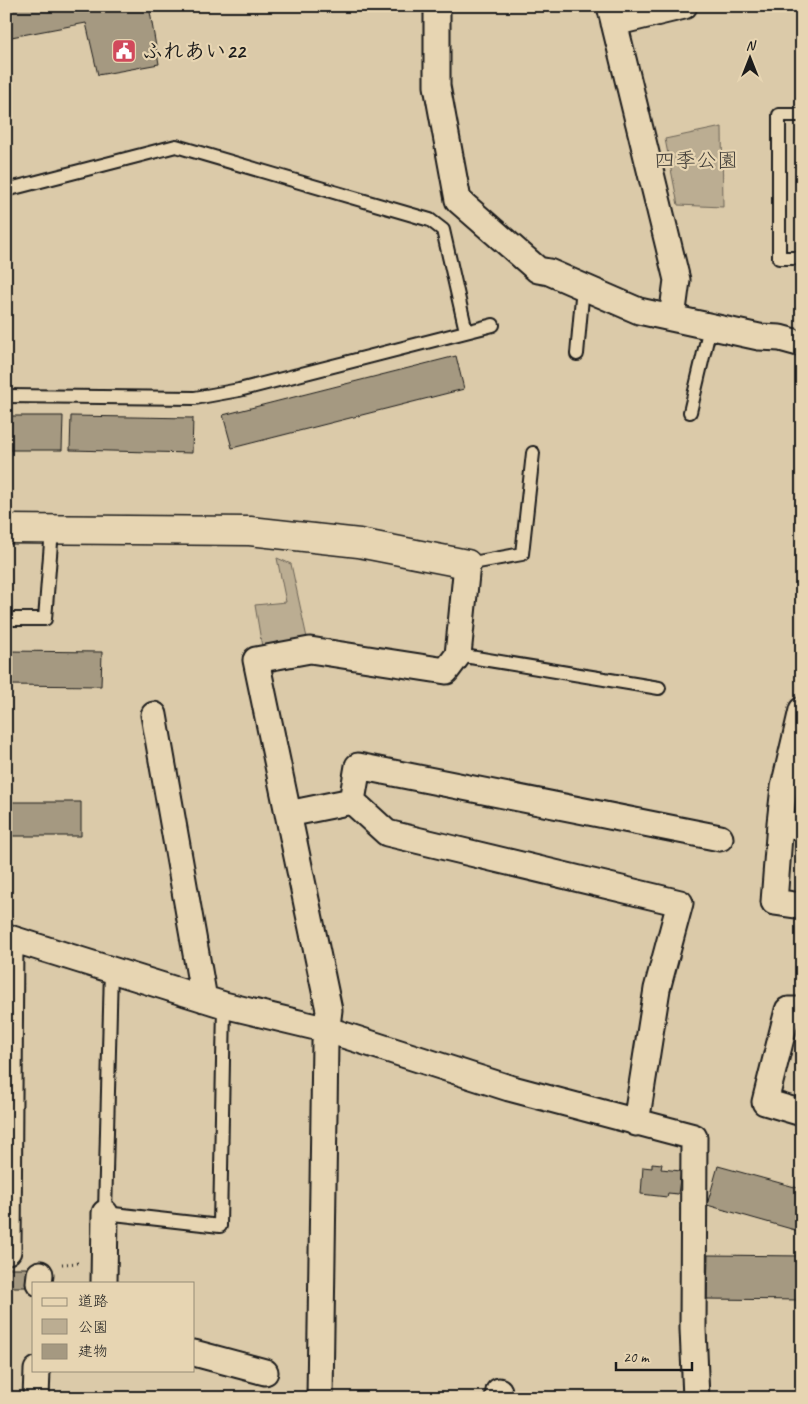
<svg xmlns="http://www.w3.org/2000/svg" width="808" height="1404" font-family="Caveat,'Klee One',sans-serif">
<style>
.green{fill:#bbad92;stroke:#6c6457}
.building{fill:#a59981;stroke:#1c1c1c}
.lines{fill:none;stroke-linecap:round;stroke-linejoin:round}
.lane-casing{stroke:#1c1c1c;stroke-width:16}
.street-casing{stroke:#1c1c1c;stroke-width:29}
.secondary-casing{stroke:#1c1c1c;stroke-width:31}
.path{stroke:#1c1c1c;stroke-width:3;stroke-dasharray:1 4;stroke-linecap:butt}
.lane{stroke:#e7d5b2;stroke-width:12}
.street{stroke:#e7d5b2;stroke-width:25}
.secondary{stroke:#e7d5b2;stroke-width:28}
.labels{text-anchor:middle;stroke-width:4.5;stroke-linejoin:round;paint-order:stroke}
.poi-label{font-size:21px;font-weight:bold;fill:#1c1c1c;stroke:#e7d5b2;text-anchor:start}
.park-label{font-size:21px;fill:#44403a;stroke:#e7d5b2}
</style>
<rect width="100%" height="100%" fill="#dbcaa9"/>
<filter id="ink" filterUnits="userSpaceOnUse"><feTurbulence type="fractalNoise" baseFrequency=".02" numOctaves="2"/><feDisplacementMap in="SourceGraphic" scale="10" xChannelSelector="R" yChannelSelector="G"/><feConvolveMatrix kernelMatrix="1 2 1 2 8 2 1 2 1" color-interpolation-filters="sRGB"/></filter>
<g filter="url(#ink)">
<path class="green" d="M722 127 723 207 678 205 665 139Z
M277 558 291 564 307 638 262 647 255 605 286 602Z"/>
<path class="building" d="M6 6H149L159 64 98 75 86 23 6 38Z
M456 356 464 389 232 448 223 415Z
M6 416H63L62 450H6Z
M71 416 193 418 192 453 70 450Z
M6 651 102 652 101 686 6 685Z
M6 802H81V836H6Z
M652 1163 662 1164 661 1169 681 1171 678 1194 668 1193 667 1197 641 1194 643 1167 652 1168Z
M718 1166 802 1189V1232L707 1205Z
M708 1255 802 1256V1300L707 1299Z
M6 1268H29V1287H6Z"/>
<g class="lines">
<defs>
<path id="lane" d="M802 115H779V258H802
M6 190 176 146 430 220 443 230 466 331
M577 354 583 286
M6 396 195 398 239 390 493 325
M690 412 710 327
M467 564 522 554 533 453
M6 619H45L52 530
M458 655 659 688
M111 969 105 1213 220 1226 224 1005"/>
<path id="street" d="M437 6V86L458 200 538 270 549 272 639 311 759 337 780 338 802 344
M610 6 677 280 672 318
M614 23 684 6
M802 710 784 787 780 823 802 827
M154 715 204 999
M352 801 387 833 680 903 657 989 636 1123
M288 814 352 801 358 766 720 838
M780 823 774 902 802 906
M6 937 224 1005 328 1030 509 1088 694 1137 693 1329 696 1398
M802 1010H788L765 1102 802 1113
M6 1251H8L10 938
M39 1283 40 1274
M104 1283 105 1213
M194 1353 265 1372
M36 1398 37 1370
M320 1398 325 1042 329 1010 256 660 310 650 446 671 458 655 467 564
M498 1398 499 1391"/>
<path id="secondary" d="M6 529 250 531 359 543 467 564"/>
</defs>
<use href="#lane" class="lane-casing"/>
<use href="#street" class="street-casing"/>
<use href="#secondary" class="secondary-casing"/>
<path class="path" d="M62 1264 79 1263"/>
<use href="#lane" class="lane"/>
<use href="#street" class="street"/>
<use href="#secondary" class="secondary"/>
</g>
</g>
<defs>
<symbol id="civic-square" viewBox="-11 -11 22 22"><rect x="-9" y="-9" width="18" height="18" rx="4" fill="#d1495b" stroke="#e7d5b2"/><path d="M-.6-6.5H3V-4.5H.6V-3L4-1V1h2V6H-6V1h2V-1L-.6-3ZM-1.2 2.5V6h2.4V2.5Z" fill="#fff"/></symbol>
</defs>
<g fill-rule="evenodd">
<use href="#civic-square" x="110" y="37" width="28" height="28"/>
</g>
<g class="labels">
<g class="poi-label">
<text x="142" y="58">ふれあい22</text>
</g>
<g class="park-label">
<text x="696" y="167">四季公園</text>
</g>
</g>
<rect width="808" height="1404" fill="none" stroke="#e7d5b2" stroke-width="25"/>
<rect x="12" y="12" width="783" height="1379" fill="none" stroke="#1c1c1c" stroke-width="2" filter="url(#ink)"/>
<rect x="32" y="1282" width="162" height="90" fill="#e7d5b2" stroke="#968b76"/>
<rect x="42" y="1298" width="25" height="8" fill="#e7d5b2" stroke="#968b76"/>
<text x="78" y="1306" font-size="15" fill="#1c1c1c">道路</text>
<rect x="42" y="1319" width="25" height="15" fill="#bbad92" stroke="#968b76"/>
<text x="78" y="1332" font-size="15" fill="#1c1c1c">公園</text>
<rect x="42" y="1344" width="25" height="15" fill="#a59981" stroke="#968b76"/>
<text x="78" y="1356" font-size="15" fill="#1c1c1c">建物</text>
<g transform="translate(750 58)" stroke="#e7d5b2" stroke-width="4" paint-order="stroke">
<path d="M0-4L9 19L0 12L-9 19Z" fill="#1c1c1c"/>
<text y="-8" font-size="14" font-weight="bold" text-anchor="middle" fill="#1c1c1c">N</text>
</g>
<path d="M616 1362v8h76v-8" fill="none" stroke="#1c1c1c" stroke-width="2.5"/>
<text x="623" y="1362" font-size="15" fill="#1c1c1c" stroke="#e7d5b2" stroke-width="4" paint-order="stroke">20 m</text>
</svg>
